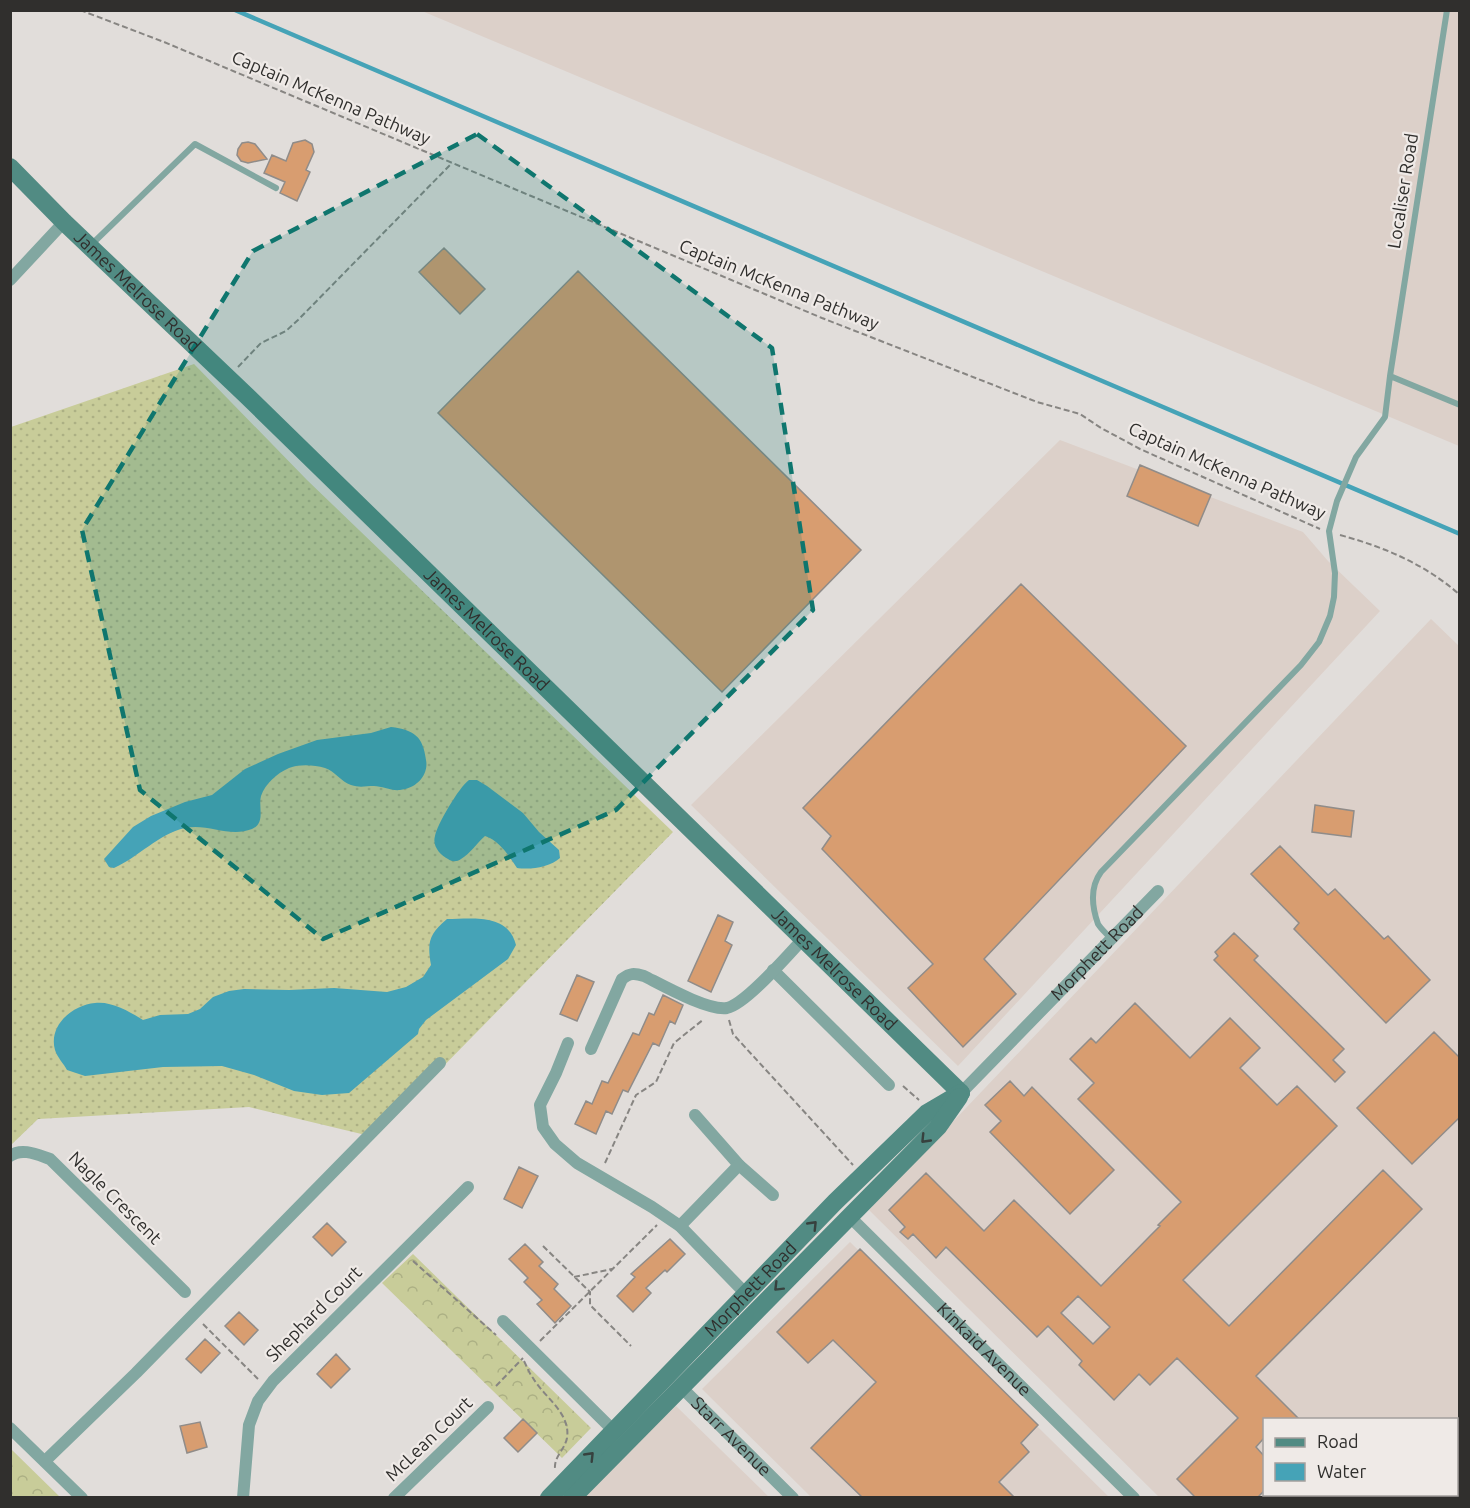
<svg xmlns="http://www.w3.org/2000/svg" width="1470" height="1508" font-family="Ubuntu,sans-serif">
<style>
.built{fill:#dcd0c9;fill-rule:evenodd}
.grass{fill:url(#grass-dots)}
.forest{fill:url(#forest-crowns)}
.water{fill:#45a3b7}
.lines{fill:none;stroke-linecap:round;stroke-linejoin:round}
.stream{stroke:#45a3b7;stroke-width:4.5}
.building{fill:#d89d70;stroke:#908c89;stroke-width:1.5;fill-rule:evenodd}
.path{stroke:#878582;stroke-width:2;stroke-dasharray:6 3;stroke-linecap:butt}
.lane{stroke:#82a7a1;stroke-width:6}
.street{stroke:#82a7a1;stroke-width:12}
.secondary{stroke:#518b83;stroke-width:18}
.oneway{stroke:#37413e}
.marked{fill:#0f766e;fill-opacity:0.2;stroke:#0f766e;stroke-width:4.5;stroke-dasharray:12 8;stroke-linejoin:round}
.labels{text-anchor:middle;stroke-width:4.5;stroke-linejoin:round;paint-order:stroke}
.street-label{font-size:18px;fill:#302f2d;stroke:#efeae7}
</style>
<defs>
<pattern id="grass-dots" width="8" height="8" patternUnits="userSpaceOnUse" patternTransform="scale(1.5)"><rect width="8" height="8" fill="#c8cc99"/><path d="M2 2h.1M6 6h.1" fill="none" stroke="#acb084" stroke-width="1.8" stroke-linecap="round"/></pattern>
<pattern id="forest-crowns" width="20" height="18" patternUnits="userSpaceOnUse" patternTransform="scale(1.5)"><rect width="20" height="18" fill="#c8cc99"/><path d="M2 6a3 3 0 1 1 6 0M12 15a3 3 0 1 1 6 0" fill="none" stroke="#acb084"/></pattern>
</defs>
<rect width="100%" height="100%" fill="#e1ddda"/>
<path class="built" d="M422 11H1459V446Z
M1060 440 1303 532 1328 561 1380 611 958 1066 691 805Z
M1431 619 1459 646V1497H1159L869 1210ZM1264 1420H1456V1494H1264Z
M850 1242 1109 1497H811L702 1389Z
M676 1406 769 1497 580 1498Z"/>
<path class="grass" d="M194 364 307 480 673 832 374 1137 249 1107 38 1119 11 1145V427Z"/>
<path class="forest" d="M413 1254 591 1428 562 1458 382 1283Z
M11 1449 60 1497H11Z"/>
<path class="water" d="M391 727C414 730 423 736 426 760 429 775 416 789 400 790 391 791 382 786 374 786 365 786 360 788 351 785 341 782 335 771 325 768 314 765 300 764 289 768 277 773 265 784 261 796 258 807 266 823 252 829 229 838 208 823 185 828 158 834 139 857 114 868L109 867 104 859 133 827 151 816 185 802 212 795 245 769 278 754 317 740 371 733Z
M469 780H477L487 786 523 813 539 832 559 850 560 858C550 867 531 870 517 868 509 856 500 841 485 836 477 843 470 854 461 859 457 862 452 862 448 859 440 855 432 846 435 836 437 825 459 787 469 780Z
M447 919C473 919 508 913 516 945L508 959 426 1020 419 1029 418 1034 349 1093 322 1095 294 1091 254 1075 222 1066 163 1067 85 1076 67 1070C64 1064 57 1057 55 1050 48 1025 73 1005 95 1003 112 1001 130 1012 143 1020L160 1015 188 1014 200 1009 213 997 229 991 244 989 289 990 334 988 387 992 406 987 423 977 431 965C427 942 429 934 447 919Z"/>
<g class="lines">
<path class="stream" d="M235 10 1460 534"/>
</g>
<path class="building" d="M305 140 312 144 314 152 306 170 310 172 297 201 280 193 285 182 264 173 272 155 286 161 293 143Z
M248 142 255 144 267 159 248 163 241 161 237 155 238 149 242 143Z
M444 248 485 289 460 314 419 272Z
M578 271 861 550 722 692 438 413Z
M1140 465 1211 495 1198 526 1127 496Z
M1021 584 1186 746 984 959 1016 994 963 1047 908 988 933 964 822 849 831 836 803 808Z
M1315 805 1354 811 1351 837 1312 832Z
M1280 846 1328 895 1335 889 1384 939 1388 936 1430 980 1386 1023 1294 929 1299 923 1251 874Z
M718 915 733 922 725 941 732 945 711 992 688 981Z
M1234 933 1258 956 1254 960 1344 1049 1333 1060 1345 1072 1335 1082 1214 960 1218 956 1215 952Z
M577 975 594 982 577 1021 560 1014Z
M663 995 683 1005 675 1024 670 1021 659 1046 653 1043 628 1092 623 1090 612 1114 606 1111 596 1134 575 1124 586 1101 592 1104 602 1081 608 1083 633 1033 639 1035 649 1013 654 1015Z
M1135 1003 1190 1058 1230 1018 1260 1048 1240 1068 1277 1105 1297 1086 1337 1126 1183 1280 1229 1326 1383 1170 1422 1209 1256 1376 1299 1419H1264V1438L1256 1447 1264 1456V1491L1258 1497H1195L1177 1479 1238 1418 1177 1358 1150 1385 1139 1374 1114 1400 1079 1365 1082 1361 1048 1326 1037 1337 946 1247 936 1258 913 1234 908 1239 900 1232 905 1227 889 1210 926 1173 984 1231 1014 1200 1101 1286 1150 1236 1160 1226 1158 1225 1181 1202 1078 1099 1094 1083 1070 1059 1091 1038 1096 1043ZM1078 1296 1110 1327 1093 1344 1061 1313Z
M1434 1032 1460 1058V1117L1412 1164 1357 1108Z
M1010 1081 1024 1096 1032 1087 1114 1170 1070 1214 990 1132 1001 1121 985 1105Z
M519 1167 538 1176 522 1208 504 1199Z
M327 1223 346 1242 332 1256 313 1237Z
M670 1239 685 1254 667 1272 665 1270 646 1288 651 1293 633 1312 617 1296 635 1277 631 1274Z
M525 1244 543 1262 539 1266 558 1284 554 1289 571 1306 555 1323 537 1304 542 1300 524 1282 528 1278 509 1259Z
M860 1249 1038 1425 1021 1443 1029 1452 999 1482 1014 1497H862L811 1448 876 1382 833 1340 808 1363 777 1332Z
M239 1312 258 1330 244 1345 225 1326Z
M205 1339 220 1353 201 1373 186 1359Z
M336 1354 350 1369 331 1388 317 1374Z
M523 1419 537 1433 518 1452 504 1438Z
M200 1422 207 1447 187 1453 180 1426Z"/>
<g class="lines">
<path class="path" d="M80 10 164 42 822 318 1037 402 1080 414 1101 428 1140 449 1320 529
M238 367 261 343 286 331 298 320 452 163
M1340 535C1384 547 1425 564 1460 595
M729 1020 733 1034 853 1165
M903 1086 919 1100
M605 1163 636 1095 656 1082 674 1043 704 1019
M543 1246 590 1292V1305L631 1346
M413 1261 496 1335
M574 1277 612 1269
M203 1324 258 1379
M540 1341 657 1225
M524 1361C527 1367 529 1373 533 1378 544 1397 571 1413 567 1438 565 1449 554 1457 555 1468
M496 1386 523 1358"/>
<path class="lane" d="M92 244 195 144 276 188
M1390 376 1447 10
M1111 939C1107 934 1101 929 1098 924 1092 907 1090 887 1101 872L1301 665 1319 642 1330 616 1334 597 1335 573 1329 531 1337 501 1356 457 1385 417 1390 376 1460 405"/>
<g class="street">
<path d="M10 280 64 222"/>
<path d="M773 970 889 1085"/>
<path d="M568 1043 556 1073 540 1105 543 1127 555 1144 577 1163 652 1207 680 1226 746 1294"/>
<path d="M591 1049 622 979C630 973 634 973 644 976 662 985 708 1011 727 1008 746 1004 788 955 803 939"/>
<path id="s1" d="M961 1093 1158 891"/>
<path d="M695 1115 739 1165 773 1195"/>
<path d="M10 1156C22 1147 38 1155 50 1159L185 1292"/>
<path id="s2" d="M849 1216 1134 1498"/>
<path d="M680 1226 739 1165"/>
<path d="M503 1321 614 1431"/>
<path id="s3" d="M680 1386 793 1498"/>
<path d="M10 1428 82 1498"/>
<path d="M45 1461 136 1373 440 1063"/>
<path d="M243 1498 249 1425 258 1401 273 1381 468 1187"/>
<path d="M394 1498 488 1407"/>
</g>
<g class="secondary">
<path id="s4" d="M10 167 64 222 247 396 961 1093"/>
<path id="s5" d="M549 1498 835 1202 927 1113 961 1093"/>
<path d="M572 1498 938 1127 959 1097"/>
</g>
</g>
<defs><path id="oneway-chevron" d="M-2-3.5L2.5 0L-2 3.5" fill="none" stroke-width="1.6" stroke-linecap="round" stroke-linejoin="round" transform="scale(1.5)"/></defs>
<g class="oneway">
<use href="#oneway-chevron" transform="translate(925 1139) rotate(134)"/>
<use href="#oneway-chevron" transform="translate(813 1225) rotate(-46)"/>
<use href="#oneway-chevron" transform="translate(778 1287) rotate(135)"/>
<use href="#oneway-chevron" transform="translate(590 1456) rotate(-46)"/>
</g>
<path class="marked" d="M477 134 772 348 813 610 616 810 323 939 140 790 82 530 253 251Z"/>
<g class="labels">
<g class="street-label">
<text transform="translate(331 98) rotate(23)" y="6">Captain McKenna Pathway</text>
<text transform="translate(1403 191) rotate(-81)" y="6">Localiser Road</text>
<text transform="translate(779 285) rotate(22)" y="6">Captain McKenna Pathway</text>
<text dy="6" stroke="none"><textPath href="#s4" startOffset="178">James Melrose Road</textPath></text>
<text transform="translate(1227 471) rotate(24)" y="6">Captain McKenna Pathway</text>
<text dy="6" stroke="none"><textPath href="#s4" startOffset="664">James Melrose Road</textPath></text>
<text dy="6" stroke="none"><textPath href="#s1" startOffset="195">Morphett Road</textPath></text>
<text dy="6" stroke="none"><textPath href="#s4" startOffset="1150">James Melrose Road</textPath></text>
<text transform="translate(115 1198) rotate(45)" y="6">Nagle Crescent</text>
<text dy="6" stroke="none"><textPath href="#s5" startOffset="290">Morphett Road</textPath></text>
<text transform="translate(314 1314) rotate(-45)" y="6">Shephard Court</text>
<text dy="6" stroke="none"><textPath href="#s2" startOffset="190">Kinkaid Avenue</textPath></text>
<text dy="6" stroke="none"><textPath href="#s3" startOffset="72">Starr Avenue</textPath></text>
<text transform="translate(429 1439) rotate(-44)" y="6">McLean Court</text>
</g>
</g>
<rect width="1470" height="1508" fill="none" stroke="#302f2d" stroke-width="24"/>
<rect x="1263" y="1418" width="195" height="78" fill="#efeae7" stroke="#a39f9d" stroke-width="1.5"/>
<rect x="1275" y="1438" width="30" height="9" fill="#518b83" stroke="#a39f9d" stroke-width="1.5"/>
<text x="1317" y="1448" font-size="18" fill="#302f2d">Road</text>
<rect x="1275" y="1463" width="30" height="18" fill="#45a3b7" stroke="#a39f9d" stroke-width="1.5"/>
<text x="1317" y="1478" font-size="18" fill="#302f2d">Water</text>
</svg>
